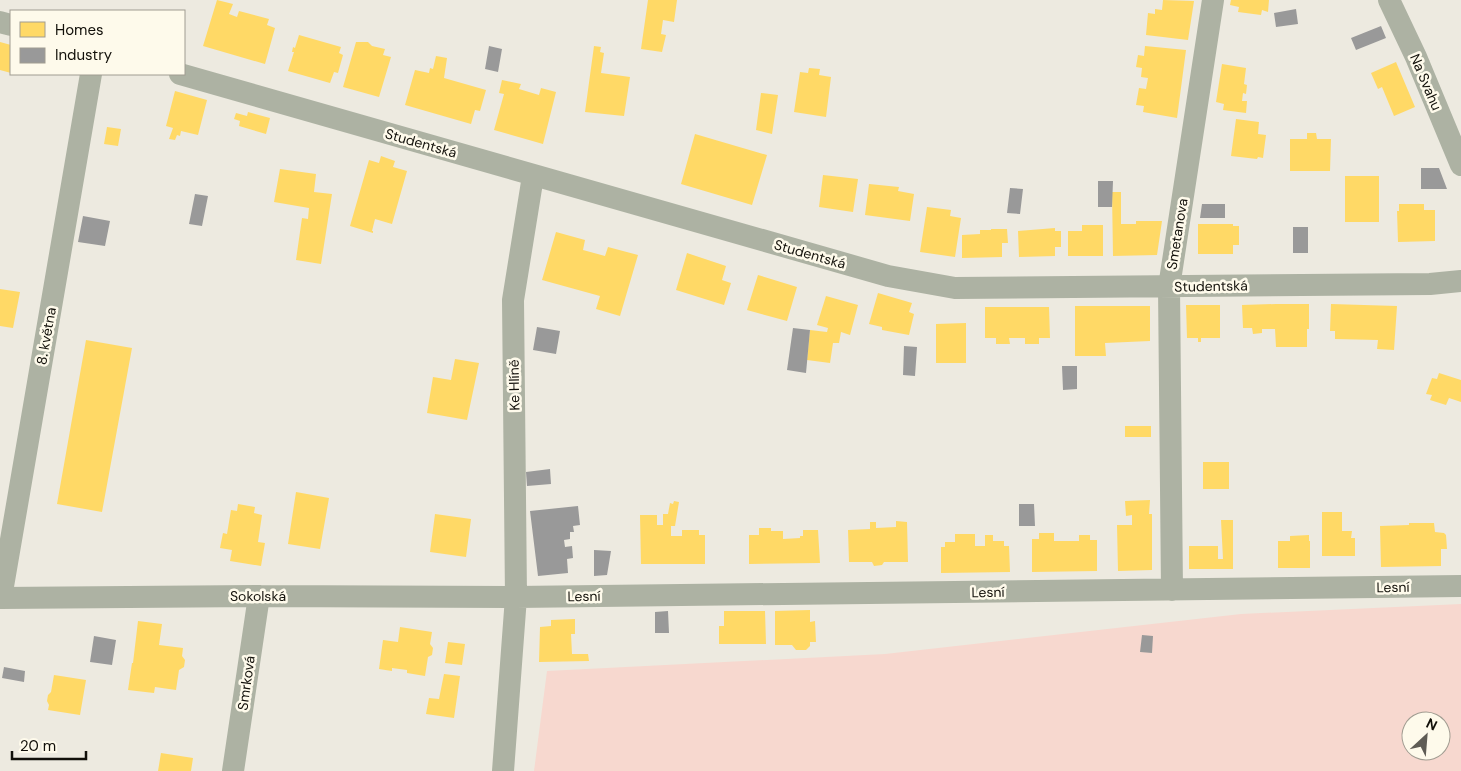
<svg xmlns="http://www.w3.org/2000/svg" width="1461" height="771" font-family="'DM Sans',sans-serif">
<style>
.green{fill:#f7d8cf;fill-rule:evenodd}
.homes{fill:#ffd966}
.industry{fill:#999}
.lines{fill:none;stroke-linecap:round;stroke-linejoin:round}
.minor{stroke:#adb2a3;stroke-width:22}
.labels{text-anchor:middle;stroke-width:5;stroke-linejoin:round;paint-order:stroke}
.street-label{font-size:14px;fill:#12100a;stroke:#fefaeb}
</style>
<rect width="100%" height="100%" fill="#edeae0"/>
<path class="green" d="M1461 604V771H534L547 671 885 654 1241 614ZM1411 721H1441V751H1411Z"/>
<path class="homes" d="M217 0 233 4 229 14 237 17 239 11 269 19 267 25 275 28 265 64 203 46Z
M648 0H677L674 22 663 20 661 34 666 35 662 52 641 49Z
M1163 0 1194 1 1188 40 1146 35 1148 13 1155 14V9L1162 10Z
M1231 0H1269L1268 12 1262 10 1261 15 1238 12 1239 7 1230 5Z
M299 35 341 47 339 53 343 55 338 73 334 72 330 83 288 71 294 52H292L293 47 295 48Z
M0 42 11 45V73L0 70Z
M356 42H368L372 46 385 49 383 55 391 57 379 97 343 87Z
M594 46 601 47 600 52 604 53 601 73 630 77 624 116 585 112Z
M1145 46 1186 50 1177 118 1143 112 1144 106 1136 105 1139 88 1146 89 1148 78 1141 77 1142 68 1136 67 1138 55 1144 56Z
M436 56 447 58 444 78 486 90 480 111 475 110 471 124 405 105 415 70 429 73 430 68 433 69Z
M1396 62 1415 107 1394 116 1382 87 1378 89 1371 73Z
M1222 64 1246 68 1244 84 1247 85 1246 94 1243 93 1242 101H1247L1246 113 1223 110 1224 104 1216 102Z
M809 68 820 69 819 75 831 77 826 117 794 112 800 72 808 73Z
M502 80 521 84 519 89 539 95 541 88 556 92 543 144 494 130 504 94 499 93Z
M175 91 207 100 198 135 181 131 180 136 177 135 175 140 169 139 173 128 166 126Z
M761 93 778 95 772 134 756 130Z
M248 112 270 118 266 134 239 126 240 121 234 119 236 113 247 116Z
M1236 119 1259 122 1258 134 1266 135 1263 158 1258 157 1257 159 1231 156Z
M107 127 121 129 118 146 104 144Z
M1307 133H1316L1317 139H1331L1330 171H1290V139H1307Z
M695 134 767 155 752 205 681 184Z
M381 156 395 161 393 167 407 171 392 224 375 219 372 231H373V233L350 226 369 160 379 163Z
M280 169 316 174 314 192 332 194 321 264 296 260 302 218 308 219 309 208 274 202Z
M823 175 858 179 853 212 819 207Z
M1345 176H1379V222H1345Z
M869 184 899 187 898 191 914 194 910 221 865 215Z
M1112 192H1121V224H1136V221H1162L1157 255 1113 256Z
M1399 204H1424V210H1435V241L1398 242 1397 211H1399Z
M927 207 951 210 950 216 961 218 955 257 920 252Z
M1198 224H1233V226H1239V245H1233V254H1198Z
M1082 225H1103V256H1068V231H1082Z
M1055 228V231H1061V247H1055V256L1019 257 1018 231Z
M991 229H1007L1008 243H1002V257L962 258V235L980 234V230H991Z
M556 232 585 240 583 250 605 256 608 247 638 255 620 316 596 309 600 296 542 280Z
M687 253 726 266 722 280 731 283 724 305 676 290Z
M758 275 797 287 787 321 747 310Z
M0 289 20 292 13 328 0 326Z
M878 293 912 303 909 312 914 314 909 335 882 330V327L869 324Z
M826 296 858 305 850 335 841 332 839 343H833L830 363 807 360 810 330 827 332 828 328 817 325Z
M1276 304H1309V329H1307V347H1276L1275 329H1262V333L1253 334 1252 328H1243L1242 305Z
M1331 304 1397 306 1394 350 1377 349 1378 340 1335 339V331H1330Z
M1186 305H1220V338H1201V342H1198V338H1187Z
M1075 306H1150V341L1105 343 1106 356H1075Z
M985 307H1049L1050 338H1039V344H1025V338H1009L1010 344H996V338H985Z
M966 323V363H936V324Z
M86 340 132 348 102 512 57 504Z
M455 359 479 363 467 420 427 413 433 377 451 380Z
M1439 373 1461 380V402L1449 398 1446 405 1430 400 1432 395 1426 394 1432 378 1437 379Z
M1125 426H1151V437H1125Z
M1203 462H1229V489H1203Z
M296 492 329 498 320 549 288 544Z
M1150 500 1149 514H1152V570L1118 571 1117 525H1132V515L1126 516 1125 501Z
M674 501 679 502 675 526H671V536H682V530H699V535H705V564H641L640 515H657V525H663V514H668L670 503 673 504Z
M238 504 255 507 254 513 262 515 258 542 265 543 261 566 230 561 232 550 220 548 223 533 227 534 231 510 237 511Z
M1322 512H1342V531H1352L1351 538H1355V556H1322Z
M435 514 471 519 466 557 430 552Z
M1221 520H1233V569H1189V546H1218V559H1223Z
M896 521 907 522 908 562H884L882 565 874 566 872 562H849L848 530 870 529V522H876V528L896 527Z
M1409 523H1434L1435 532 1444 533 1446 535 1447 549H1441V566L1381 567 1380 526 1409 525Z
M759 528H771V531H783V539L800 538V536H803V530H818L820 563 749 564V535H759Z
M1039 533H1054V541H1079V535H1090V540H1097V571L1032 572V539H1039Z
M955 534H975V546H985V535H993V541H1004V546H1009L1010 572 941 573V547H945V542H955Z
M1309 535V541H1310V568H1278V541H1290V536Z
M810 610V622L815 621 816 642H810V646L806 650H796L792 645H775V611Z
M724 611H765L766 644H719V626H724Z
M575 619V634H571L572 654H588L589 661 539 662 540 627 551 626V620Z
M138 621 162 624 159 645 183 648 182 656 185 660 184 667 179 670 176 690 155 687 154 693 128 690 132 663H133Z
M400 627 432 632 430 644 433 648 432 655 428 657 425 676 407 673V670L392 668V671L379 669 383 640 398 642Z
M448 642 465 644 462 665 445 663Z
M444 674 460 676 454 718 426 714 429 698 439 699Z
M54 675 86 680 80 715 48 710 49 705 47 701 48 695 51 692Z
M161 753 193 758 191 771H158Z"/>
<path class="industry" d="M1296 9 1298 24 1276 27 1274 13Z
M1381 26 1386 38 1356 50 1351 38Z
M489 46 502 49 498 72 485 69Z
M1421 168H1439L1447 189H1421Z
M1098 181H1113L1112 207H1098Z
M1010 188 1023 189 1020 214 1007 213Z
M195 194 208 196 202 226 189 224Z
M1202 204H1225V218H1200Z
M83 216 110 221 105 246 78 242Z
M1293 227H1308V253H1293Z
M537 327 560 331 556 354 533 350Z
M793 328 810 330 806 373 787 370Z
M904 346 917 347 915 376 903 375Z
M1062 366H1077V389L1063 390Z
M550 469 551 484 527 486 526 472Z
M1019 504H1034L1035 526H1019Z
M578 506 580 525 573 526 574 532H570V539L564 540 565 547 572 546 573 558 567 559 568 573 538 576 530 511Z
M594 550 611 551 607 575 594 576Z
M668 611 669 633H655V612Z
M1142 635 1153 636 1152 653 1140 652Z
M94 636 116 640 112 665 90 662Z
M4 667 25 671 24 682 2 678Z"/>
<g class="lines">
<path class="minor" d="M1389 0 1416 57 1461 165
M0 22 11 25
M180 74 888 276 955 288 1430 284 1461 281
M1172 590 1169 287 1213 0
M0 598 259 596 516 597 1461 586
M1 598 91 74
M233 771 259 596
M503 771 516 597 513 300 533 176"/>
</g>
<g class="labels">
<g class="street-label">
<text transform="translate(1426 82) rotate(67)" y="5">Na Svahu</text>
<text transform="translate(421 143) rotate(16)" y="5">Studentská</text>
<text transform="translate(1177 234) rotate(-81)" y="5">Smetanova</text>
<text transform="translate(810 254) rotate(16)" y="5">Studentská</text>
<text transform="translate(1211 286) rotate(-1)" y="5">Studentská</text>
<text transform="translate(46 336) rotate(-80)" y="5">8. května</text>
<text transform="translate(514 385) rotate(-91)" y="5">Ke Hlíně</text>
<text transform="translate(1393 587) rotate(-1)" y="5">Lesní</text>
<text transform="translate(988 592) rotate(-1)" y="5">Lesní</text>
<text x="258" y="601">Sokolská</text>
<text transform="translate(584 596) rotate(-1)" y="5">Lesní</text>
<text transform="translate(246 683) rotate(-82)" y="5">Smrková</text>
</g>
</g>
<rect x="10" y="10" width="175" height="65" fill="#fefaeb" stroke="#a09c91"/>
<rect x="20" y="22" width="25" height="15" fill="#ffd966" stroke="#a09c91"/>
<text x="55" y="35" font-size="15" fill="#12100a">Homes</text>
<rect x="20" y="48" width="25" height="15" fill="#999999" stroke="#a09c91"/>
<text x="55" y="60" font-size="15" fill="#12100a">Industry</text>
<g transform="translate(1426 736) rotate(26)"><circle r="24" fill="#fefaeb" stroke="#a09c91"/>
<path d="M0-4L9 19L0 12L-9 19Z" fill="#5f5c55"/>
<text y="-8" font-size="14" font-weight="bold" text-anchor="middle" fill="#12100a">N</text>
</g>
<path d="M12 751v8h74v-8" fill="none" stroke="#12100a" stroke-width="2.5"/>
<text x="20" y="751" font-size="15" fill="#12100a" stroke="#fefaeb" stroke-width="4" paint-order="stroke">20 m</text>
</svg>
